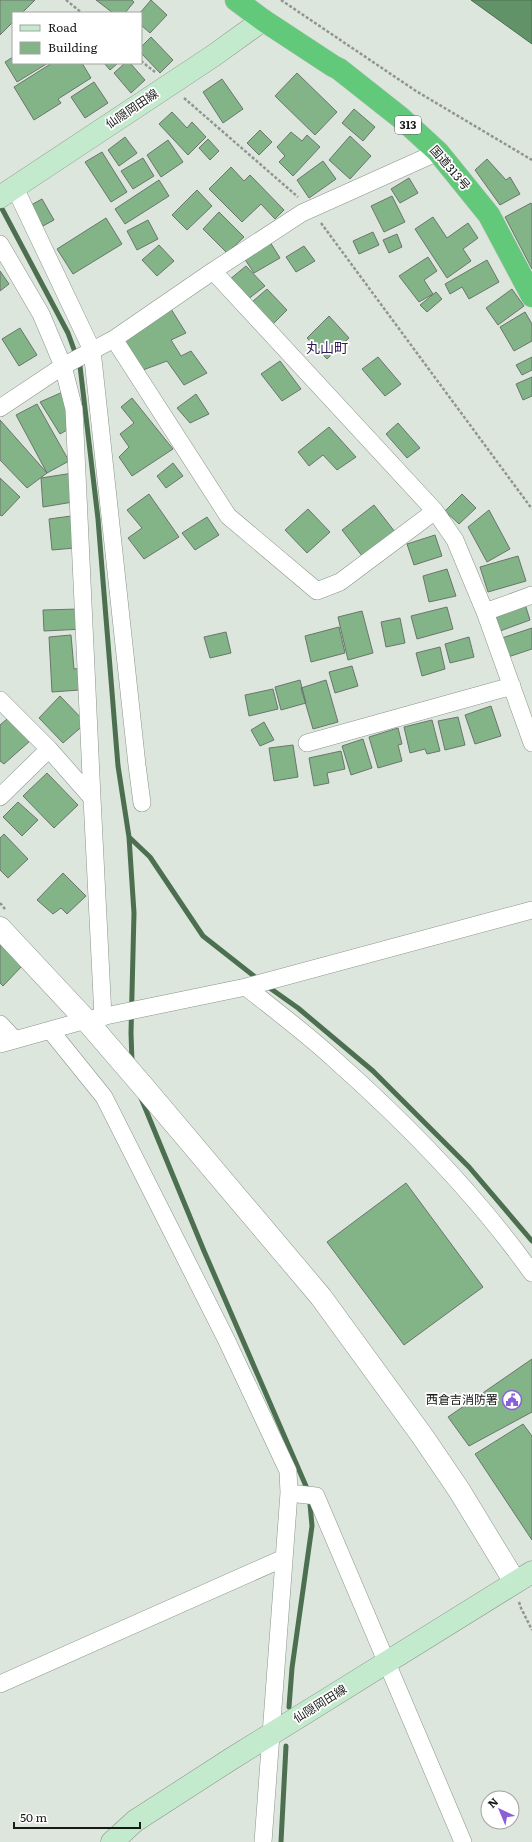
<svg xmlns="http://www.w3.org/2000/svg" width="532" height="1842" font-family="Literata,'Noto Sans JP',serif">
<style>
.water{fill:#629368;stroke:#4c6f50}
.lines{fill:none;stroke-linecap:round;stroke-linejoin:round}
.stream{stroke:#4c6f50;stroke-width:5}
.building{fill:#82b488;stroke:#6c756c}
.minor-casing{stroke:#8a948b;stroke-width:18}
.tertiary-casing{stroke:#8a948b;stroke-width:23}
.secondary-casing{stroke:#8a948b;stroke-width:23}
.trunk-casing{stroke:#c3c3c3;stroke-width:23}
.path{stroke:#8f968f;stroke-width:2.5;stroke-dasharray:3 2;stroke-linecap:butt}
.minor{stroke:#fff;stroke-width:17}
.tertiary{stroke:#fff;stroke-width:22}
.secondary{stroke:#c4eacd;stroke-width:22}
.trunk{stroke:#62c87a;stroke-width:22}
.labels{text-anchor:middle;stroke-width:3.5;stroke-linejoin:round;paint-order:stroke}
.shield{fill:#fff;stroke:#5d5f5d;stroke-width:1}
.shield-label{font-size:11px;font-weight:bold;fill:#171a17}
.street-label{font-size:12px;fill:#171a17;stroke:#fff}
.poi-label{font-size:12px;fill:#171a17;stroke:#fff;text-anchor:end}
.quarter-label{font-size:14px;fill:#301a53;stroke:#fff}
</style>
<rect width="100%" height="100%" fill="#dce6dd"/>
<path class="water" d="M471 0H532V44Z"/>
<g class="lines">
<path class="stream" d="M0 205 68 333 80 366 98 519 118 766 129 837 134 913 131 1033 132 1062
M129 837 150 857 203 936 259 980
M267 986 298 1008 373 1071 469 1167 532 1241
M141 1098 204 1251 309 1493 312 1526 292 1668 289 1707
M281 1842 286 1746"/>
</g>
<path class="building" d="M0 0H35L22 13H13V22L0 35Z
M96 0H132L134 2 125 13H113Z
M151 0 167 15 150 33 141 25V13H140Z
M151 37 173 60 160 73 141 53V47Z
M13 57V63H48L17 82 5 62Z
M52 63H82L91 78 58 99 61 103 34 120 14 87Z
M104 63H118L110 70Z
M125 63H130L145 80 131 93 114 73Z
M297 73 337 112 315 135 275 96Z
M222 79 243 109 223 123 203 92Z
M94 82 108 103 85 118 71 97Z
M354 109 375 127 363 141 342 123Z
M172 112 187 128 192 122 206 137 188 155 159 124Z
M260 130 272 142 259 155 247 143Z
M291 132 302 141 307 135 320 147 293 176 279 162 285 156 277 147Z
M350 136 371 156 350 179 329 160Z
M125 137 137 153 119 166 108 150Z
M208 139 219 151 210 160 199 148Z
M168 140 183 162 161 177 147 155Z
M102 152 127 192 111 202 85 162Z
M143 158 154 176 133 189 121 171Z
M487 159 506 180 510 177 520 194 500 205 475 170Z
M323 161 336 179 309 198 297 180Z
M231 167 244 181 250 175 284 210 275 219 261 204 242 222 209 189Z
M409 178 418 193 400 203 391 189Z
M159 180 169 196 125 224 115 209Z
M197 190 212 206 187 230 172 215Z
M392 196 405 222 384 232 371 206Z
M42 199 54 220 43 226 31 205Z
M531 203 532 205V269L505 217Z
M219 212 244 237 227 253 203 229Z
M433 217 447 238 468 223 478 238 463 249 471 261 447 278 415 229Z
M106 218 122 244 73 274 57 249Z
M148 220 158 239 137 250 127 231Z
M373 232 379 245 359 254 353 241Z
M397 234 402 247 389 253 383 240Z
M270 242 280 258 254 273 244 258Z
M159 245 174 261 157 276 142 260Z
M304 246 315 261 296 272 286 257Z
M428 257 437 271 424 280 433 294 419 302 399 276Z
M487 260 499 282 469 299 462 287 450 294 445 284Z
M246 266 265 286 247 300 229 280Z
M0 271 9 284 0 291Z
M267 289 287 310 273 324 252 302Z
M512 289 524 306 498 325 486 308Z
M436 292 442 299 427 312 420 305Z
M171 309 186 333 171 340 181 356 191 351 207 373 184 385 167 361 143 370 123 341Z
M525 312 532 324V341L514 351 500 327Z
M329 316 349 338 327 359 307 338Z
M20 328 37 355 19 366 2 339Z
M378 357 401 384 385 396 362 369Z
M532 357V370L522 375 516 365Z
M280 361 301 389 282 401 261 374Z
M532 377V396L523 400 516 384Z
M65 391 74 426 60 434 40 402Z
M196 394 209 414 190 423 177 408Z
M132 398 173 449 132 476 119 457 129 447 120 434 134 423 121 407Z
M37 404 69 461 47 473 16 415Z
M0 420 47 473 27 488 0 460Z
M398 423 420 448 407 458 386 434Z
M329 427 356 457 337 470 323 455 309 466 298 452Z
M173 463 183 476 166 488 157 476Z
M73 473V502L43 507 41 478Z
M0 478 20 497 2 516 0 515Z
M149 494 179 537 144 559 128 538 142 528 127 510Z
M462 494 476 508 459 524 445 511Z
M374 505 395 532 363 557 342 530Z
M308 509 330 532 307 553 285 530Z
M489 510 510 549 487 562 468 527Z
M71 516 75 548 52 550 49 519Z
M207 517 219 535 195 550 182 533Z
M435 535 442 556 414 565 407 544Z
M518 556 526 581 488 592 480 567Z
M447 569 456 596 429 602 423 576Z
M525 604 530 620 500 631 494 615Z
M447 607 453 629 417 639 411 616Z
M79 609 84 629 44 631 43 610Z
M362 611 373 653 348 660 338 617Z
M400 618 405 643 386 647 381 622Z
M339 627 345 653 311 662 305 636Z
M532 628V649L508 657 502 638Z
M226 632 231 653 210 658 204 637Z
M71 635 74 669 93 667 94 689 52 692 49 637Z
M469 637 474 657 450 663 445 644Z
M440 647 445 669 422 676 416 653Z
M352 666 358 686 335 693 329 672Z
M300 680 306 703 281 710 275 687Z
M326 680 338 722 313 729 301 688Z
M273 689 278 709 249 716 245 695Z
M60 696 86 723 63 743 39 718Z
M491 706 501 736 475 744 465 715Z
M458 717 465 745 445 750 438 721Z
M7 719 30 741 4 764 0 761V725Z
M432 720 440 751 427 754 425 749 410 753 404 727Z
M264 722 274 740 260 746 251 730Z
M398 728 402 744 398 745 402 761 378 768 369 737Z
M363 739 372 768 351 775 342 746Z
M293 745 298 777 274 781 269 748Z
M341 751 345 769 327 773 329 783 314 786 309 758Z
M47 773 78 805 54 828 23 796Z
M18 802 38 820 22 836 3 817Z
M4 834 28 859 8 878 0 870V838Z
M63 873 86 896 67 914 61 908 53 914 37 900Z
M0 944 23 965 3 986 0 983Z
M406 1183 483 1287 404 1345 327 1242Z
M532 1359V1412L469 1446 448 1417Z
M523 1424 532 1436V1540L475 1454Z"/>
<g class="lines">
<defs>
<path id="minor" d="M15 188 92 350 137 765 142 803
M0 244 41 314 63 366 74 409 92 798
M213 271 435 511
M114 339 228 516 317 591 340 582 435 511 455 540 485 612 532 743
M0 408 63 366 114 339 213 271 302 213 438 152
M485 612 532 595
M0 700 49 749 92 798 103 1017
M307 743 512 686
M0 797 49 749
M246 987C276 1011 307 1034 335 1060 407 1124 476 1194 532 1273
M0 1024 14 1039
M50 1030 104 1097 226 1339 288 1471 289 1493 263 1842
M0 1044 86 1020 246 987 532 910
M289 1493 316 1496 463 1842
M0 1684 284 1558"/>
<path id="tertiary" d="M0 928 86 1020 142 1085 321 1297 423 1437 459 1490 515 1582"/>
<path id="secondary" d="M0 197 213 56 263 20
M112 1842 135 1821 231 1759 532 1572"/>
<path id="trunk" d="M236 0 263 20 333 66 339 69 401 118 438 152 489 215 532 296"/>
</defs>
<use href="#minor" class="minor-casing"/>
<use href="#tertiary" class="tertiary-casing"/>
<use href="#secondary" class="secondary-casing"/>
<use href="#trunk" class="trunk-casing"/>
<path class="path" d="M66 0 82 13
M281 0 416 91 532 160
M141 61 155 72
M184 98 298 197
M321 223 532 509
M0 903 5 909
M519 1602 521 1608 532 1630"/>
<use href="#minor" class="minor"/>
<use href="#tertiary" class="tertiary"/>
<use href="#secondary" class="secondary"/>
<use href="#trunk" class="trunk"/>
</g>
<defs>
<symbol id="civic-ring" viewBox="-11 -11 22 22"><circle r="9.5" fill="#fff" stroke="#8c5fd9" stroke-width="1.5"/><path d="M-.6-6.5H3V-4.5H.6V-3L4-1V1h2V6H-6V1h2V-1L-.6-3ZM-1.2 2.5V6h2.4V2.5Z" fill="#8c5fd9"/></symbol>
</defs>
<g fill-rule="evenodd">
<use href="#civic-ring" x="501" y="1389" width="22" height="22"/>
</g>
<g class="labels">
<rect class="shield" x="395" y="116" width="26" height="18" rx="3"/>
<g class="shield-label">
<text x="408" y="129">313</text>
</g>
<g class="street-label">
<text transform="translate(132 109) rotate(-34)" y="4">仙隠岡田線</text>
<text transform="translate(450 168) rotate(49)" y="4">国道313号</text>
<text transform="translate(320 1704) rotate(-32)" y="4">仙隠岡田線</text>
</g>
<g class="poi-label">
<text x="498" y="1404">西倉吉消防署</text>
</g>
<g class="quarter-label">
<text x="327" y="353">丸山町</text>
</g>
</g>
<rect x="12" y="12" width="130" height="52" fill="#ffffff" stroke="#a2a3a2"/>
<rect x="20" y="25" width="20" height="6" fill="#c4eacd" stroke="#a2a3a2"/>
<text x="48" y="32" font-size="12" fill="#171a17">Road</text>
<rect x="20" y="42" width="20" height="12" fill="#82b488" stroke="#a2a3a2"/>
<text x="48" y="52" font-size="12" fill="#171a17">Building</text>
<g transform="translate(500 1810) rotate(316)"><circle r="19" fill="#ffffff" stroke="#a2a3a2"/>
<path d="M0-3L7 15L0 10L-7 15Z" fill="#8c5fd9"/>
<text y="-6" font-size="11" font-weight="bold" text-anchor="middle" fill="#171a17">N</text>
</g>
<path d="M14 1822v6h126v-6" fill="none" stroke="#171a17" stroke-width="2"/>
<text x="20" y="1822" font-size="12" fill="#171a17" stroke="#ffffff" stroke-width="3" paint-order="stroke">50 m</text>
</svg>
